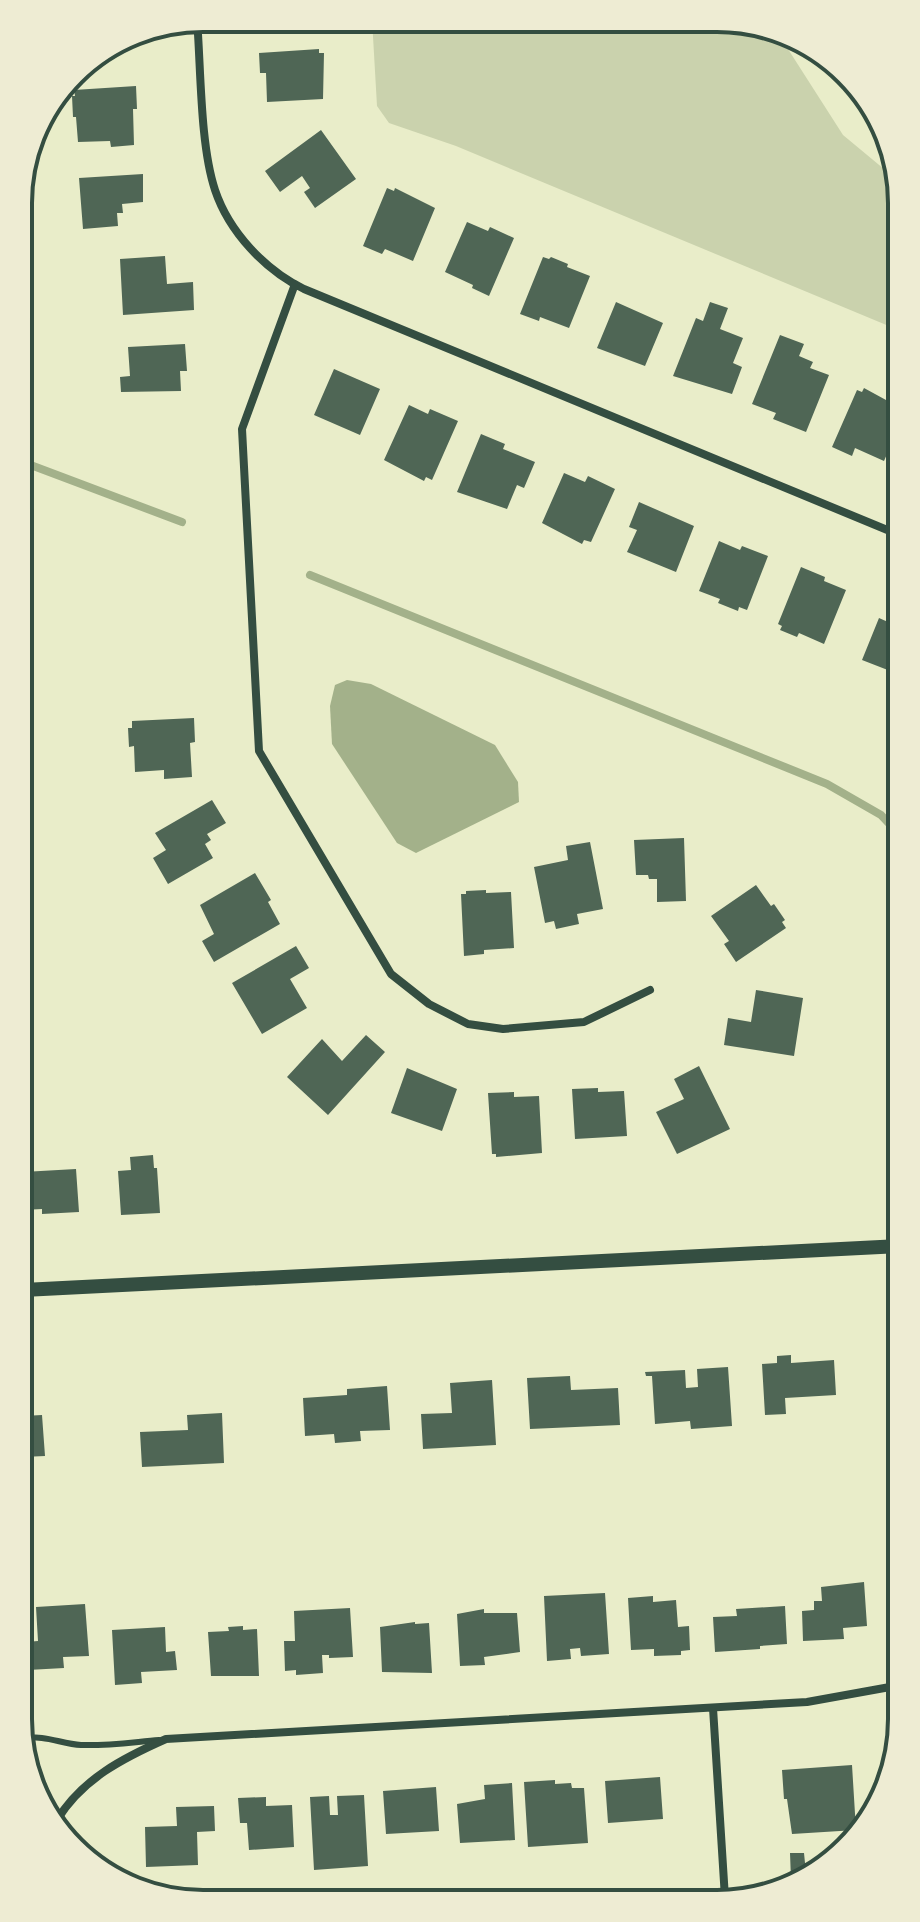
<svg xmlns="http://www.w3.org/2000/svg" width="920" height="1922" font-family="Jost,sans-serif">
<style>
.green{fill:#cad2ad}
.water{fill:#a3b18a}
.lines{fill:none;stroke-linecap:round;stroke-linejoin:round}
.stream{stroke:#a3b18a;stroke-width:8}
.building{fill:#4f6655}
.service{stroke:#344e41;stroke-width:6}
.minor{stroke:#344e41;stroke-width:8}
.tertiary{stroke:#344e41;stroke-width:14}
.rim{fill:none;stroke:#344e41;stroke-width:4}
</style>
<rect width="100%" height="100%" fill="#e9edc9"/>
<path class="green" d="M372 19 752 21 779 35 843 135 896 179V329L456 146 389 123 377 106Z"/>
<path class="water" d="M347 680 371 684 495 745 518 782 519 802 416 853 397 843 332 744 330 706 335 685Z"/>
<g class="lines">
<path class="stream" d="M20 461 182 522
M310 575 827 784 881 815 898 833"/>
</g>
<path class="building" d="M319 49V53H324L323 99 267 102 266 73H260L259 53Z
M136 86 137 109H133L134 145 111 147 110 141 78 142 76 117H73L72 96H75L74 90Z
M321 130 356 179 315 208 304 192 310 188 302 176 280 192 265 171Z
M143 174V202L122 204 123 213H117L118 226 83 229 79 178Z
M387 188 394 191 395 188 435 208 413 261 385 249 382 254 363 246Z
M467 222 488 231 490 227 514 238 489 296 472 288 473 285 445 272Z
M165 256 167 284 193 282 194 310 123 315 120 259Z
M543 257 549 259 551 257 568 264 567 267 590 276 569 328 540 317 539 321 520 314Z
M616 302 663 323 645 366 597 348Z
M710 302 728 308 720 329 743 338 733 363 742 367 732 394 673 376 696 318 703 321Z
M780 335 804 344 799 356 813 362 810 368 829 375 806 432 773 419 776 413 752 404Z
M185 344 187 371H180L181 391 121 392 120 377 130 376 128 347Z
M334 369 380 389 360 435 314 415Z
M864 388 897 406V431L884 461 855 448 852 456 832 447 857 390 862 392Z
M409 405 428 414 430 409 458 421 432 480 426 477 424 481 384 460Z
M481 434 505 444 503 449 535 462 524 488 517 485 507 509 457 492Z
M564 473 585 482 588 476 615 489 591 542 584 540 582 544 542 523Z
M639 502 694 526 676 572 627 552 637 530 629 527Z
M719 541 740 550 742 546 768 556 747 610 739 607 738 611 718 603 720 599 699 591Z
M801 567 825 577 824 581 846 590 824 644 799 633 797 637 780 630 782 626 778 624Z
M879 618 897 626 898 674 862 660Z
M194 718 195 742 190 743 192 777 164 779V770L135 772 134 746 129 747 128 728H132V721Z
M212 800 226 823 207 834 211 840 205 844 213 858 168 884 153 858 166 850 155 833Z
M684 838 686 901 657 902V879H649L648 875H636L634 840Z
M590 842 603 909 577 914 579 924 556 929 554 921 545 923 534 867 568 860 566 846Z
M255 873 271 900 268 902 280 924 214 962 202 941 214 934 200 905Z
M756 885 771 906 774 904 785 920 782 922 786 928 736 962 724 944 729 941 711 916Z
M486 890V893L511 892 514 948 484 950V954L464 956 461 894H466V891Z
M296 946 309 968 290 979 307 1008 262 1034 232 983Z
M756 990 803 998 794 1056 724 1045 728 1018 751 1022Z
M366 1035 385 1052 328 1115 287 1077 322 1039 342 1061Z
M699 1066 730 1129 677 1154 656 1112 684 1099 674 1079Z
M407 1068 457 1089 442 1131 391 1113Z
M598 1088V1092L624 1091 627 1136 575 1139 572 1089Z
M514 1092V1097L539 1096 542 1153 496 1157V1154H492L488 1093Z
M153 1155 154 1168H157L160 1213 121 1215 118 1171 131 1170 130 1157Z
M76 1169 79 1212 42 1214V1209L23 1210V1172Z
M791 1355V1363L834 1360 836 1395 785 1398 786 1414 765 1415 762 1364 777 1363V1356Z
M728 1367 732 1426 691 1429 690 1421 655 1424 652 1376H646L645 1372 685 1370 686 1388 698 1387 697 1369Z
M570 1376 571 1390 618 1388 620 1425 530 1429 527 1378Z
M492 1380 496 1445 423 1449 421 1414 452 1413 450 1383Z
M387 1386 390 1430 360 1431 361 1441 335 1443 334 1434 305 1436 303 1398 347 1395V1389Z
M222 1413 224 1463 142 1467 140 1432 188 1430 187 1415Z
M42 1415 45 1456 23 1457V1416Z
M864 1582 867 1626 843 1628 844 1639 803 1641 802 1611 814 1610V1601H822L821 1587Z
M605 1593 609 1654 581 1656 580 1648 570 1649 571 1659 547 1661 544 1596Z
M653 1596V1602L676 1600 678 1627 689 1626 690 1650 681 1651V1655L654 1656V1649L631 1650 628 1598Z
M85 1604 89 1656 63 1657 64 1668 28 1670 26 1642 38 1641 36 1607Z
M785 1606 787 1644 760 1646V1649L715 1652 713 1617 737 1616 736 1609Z
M350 1608 353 1657 329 1658V1655H322L323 1673 296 1675V1670L285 1671 284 1641H295L294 1611Z
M484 1609V1613H517L520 1652 484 1657 485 1665 460 1666 457 1614Z
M415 1622V1624L429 1623 432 1673 382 1672 380 1627Z
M243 1626V1630L257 1629 259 1676H211L208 1632 229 1631 228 1627Z
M165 1627 166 1652 175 1651 177 1670 141 1672 142 1683 115 1685 112 1630Z
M852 1765 856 1830 792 1834 787 1799H784L782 1770Z
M660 1777 663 1819 608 1823 605 1781Z
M555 1780V1784L571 1783 572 1788H584L588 1843 528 1847 524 1782Z
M512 1783 515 1840 460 1843 457 1804 485 1799 484 1785Z
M436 1787 439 1831 386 1834 383 1791Z
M364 1795 368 1866 314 1870 310 1797 329 1796 330 1815H338L337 1796Z
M266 1797V1806L292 1805 294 1847 249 1850 247 1823H240L238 1798Z
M214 1806 215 1831 197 1832 198 1865 146 1867 145 1827 177 1826 176 1807Z
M790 1853H804L805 1863 818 1862 791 1880Z"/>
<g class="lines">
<path class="service" d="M24 1739C44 1734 61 1744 81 1745 107 1746 134 1742 159 1740"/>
<path class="minor" d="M197 19C201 69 200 145 215 190 229 232 265 270 304 289L897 534
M295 284 242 429 259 751 391 974 429 1004 468 1024 503 1029 584 1022 650 990
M713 1708 725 1898
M57 1820C82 1779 123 1758 166 1739L807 1702 901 1685"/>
<path class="tertiary" d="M23 1290 900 1246"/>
</g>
<path d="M0 0H920V1922H0ZM203 32H717A171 171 0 0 1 888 203V1719A171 171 0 0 1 717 1890H203A171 171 0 0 1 32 1719V203A171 171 0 0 1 203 32Z" fill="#eeecd3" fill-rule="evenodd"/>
<path class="rim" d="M203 32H717A171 171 0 0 1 888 203V1719A171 171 0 0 1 717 1890H203A171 171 0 0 1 32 1719V203A171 171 0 0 1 203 32Z"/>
</svg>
